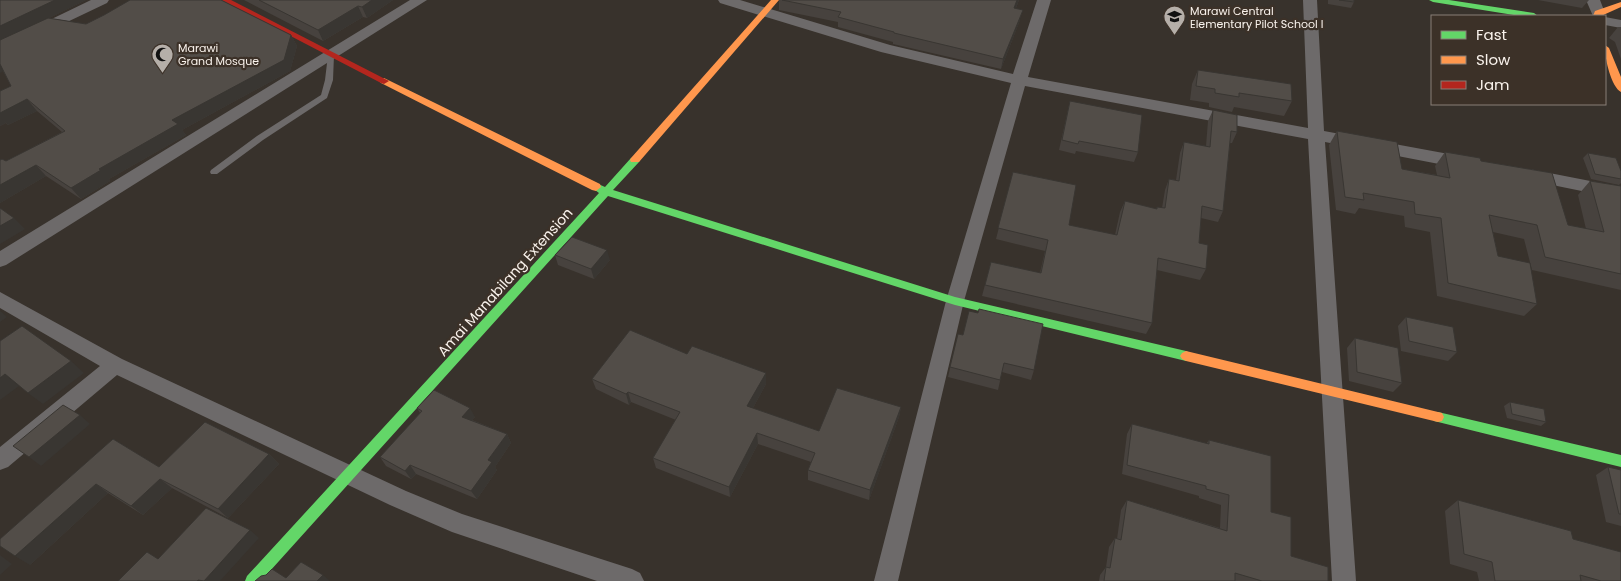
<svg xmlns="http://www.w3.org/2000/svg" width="1621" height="581" font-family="Poppins,sans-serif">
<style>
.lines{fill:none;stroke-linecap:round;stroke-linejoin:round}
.lane{fill:#6d6a6a;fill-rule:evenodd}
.street{fill:#6d6a6a;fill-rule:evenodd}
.fast{fill:#63d668;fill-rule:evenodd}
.slow{fill:#ff974d;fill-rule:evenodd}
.jam{fill:#b3261e;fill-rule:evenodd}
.wall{fill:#47423e}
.shaded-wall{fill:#393632}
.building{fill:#524d48;stroke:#393632}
.labels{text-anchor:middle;stroke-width:4.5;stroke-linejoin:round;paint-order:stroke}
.far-poi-label{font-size:11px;fill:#f9f2ec;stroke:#3c3128;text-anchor:start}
.street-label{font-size:14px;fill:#f9f2ec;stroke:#3c3128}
</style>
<rect width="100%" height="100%" fill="#38322c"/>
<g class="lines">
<path class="lane" d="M331 53 334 55 333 80 327 98 263 140 217 174H211L210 172 211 170 257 136 321 95 325 80 328 55Z"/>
<path class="street" d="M91 0H109L107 3 0 54V44Z
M410 0H427L6 265 0 267V251Z
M718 0H740L890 45 1013 74 1037 0H1051L1028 77 1308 128 1303 0H1317L1324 131 1465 157 1471 159 1473 163 1471 167 1465 169 1325 142 1356 581H1332L1308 139 1025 86 964 301 898 581H874L946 301 1011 83 881 52 720 3Z
M1586 0H1600L1605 13 1603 16H1593Z
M1605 17 1621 20V28L1605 25Z
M1529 169 1621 187V199L1523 179 1521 175 1523 171Z
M0 292 122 359 406 491 462 514 632 569 640 573 644 581H597L452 532 390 505 117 375 8 467 0 470V447L100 366 0 308Z"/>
<path class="fast" d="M1429 0H1449L1534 13 1538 16H1520L1433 2Z
M635 157 639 158 640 160 639 162 613 190 955 297 1186 351 1190 353 1192 356 1190 359 1186 361 955 305 608 196 261 581H245L247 576 599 193 591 187 592 184 596 183 605 187 631 158Z
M1438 412 1621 455V467L1438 422 1434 421 1432 417 1434 413Z"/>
<path class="slow" d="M771 0H779L639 162H631L630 160 631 158Z
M1621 2V7L1601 16H1593L1595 11Z
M1605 45 1609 48 1621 77V92C1611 87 1604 56 1605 45Z
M384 78 600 184 601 187 596 191 592 190 381 83 379 81Z
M1186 351 1438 412 1442 413 1444 417 1442 421 1438 422 1186 361 1182 359 1180 356 1182 353Z"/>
<path class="jam" d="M221 0H231L389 81 384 84 381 83Z"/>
</g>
<path class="wall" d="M0 0H86L49 18 86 24 291 35 297 46 290 71 182 130 186 135 109 179 110 181 81 199 46 176 0 203V160L6 161 62 132 37 111 8 125 6 123 0 126V91L11 86 3 71Z
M244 0H393L367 18 363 17 323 41Z
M779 0H1019L1016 8 1020 20 1001 69 893 44V42L838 27V22L779 10Z
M1328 0H1354V2L1351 8 1328 4Z
M1538 0H1589L1582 8Z
M1618 27H1621V59L1615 42 1609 38Z
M1198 70 1292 101 1284 116 1234 107 1232 112 1209 107V103L1190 100 1192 84Z
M1070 101 1138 152 1134 162 1076 151 1075 154 1059 150Z
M1213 110 1237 132 1232 143H1230L1223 211 1218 222 1201 218 1199 243 1206 269 1200 280 1157 270 1152 323 1146 334 982 296 991 262 1040 273 1045 251 996 239 1013 172 1069 225 1115 235 1120 212 1125 201 1156 209 1157 207 1162 208 1165 190 1169 179 1176 180 1180 153 1184 142 1206 146 1208 121Z
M1337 131 1402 169 1437 175 1435 166 1445 152 1481 161 1568 225 1586 229 1578 195 1590 181 1621 186V290L1532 270 1524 239 1493 232 1498 256 1537 304 1524 316 1437 296 1430 232 1405 227 1404 216 1359 208 1355 214 1336 210 1329 145Z
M1588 153 1621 171V183L1619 185 1591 179 1583 158Z
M555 255 610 260 594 279 558 265Z
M978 313 1034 370 1031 380 1002 372 998 390 948 377 958 334 963 335Z
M1406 317 1457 352 1448 361 1401 351 1398 326Z
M1355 338 1402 383 1393 392 1349 381 1347 348Z
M687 354 766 373V384L753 408 819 431 901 407 899 417 869 500 808 480V470L811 462 758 444 730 497 656 468 653 458 676 420 631 402 629 405 596 389 592 379Z
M1510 402 1546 422 1541 426 1507 418 1504 406Z
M417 408 475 417 472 420 507 434 511 443 495 467 497 470 477 499 416 474 411 479 386 466 380 457 420 413Z
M1132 424 1206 444 1209 440 1271 512 1291 556 1328 581H1099L1100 575 1106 567 1109 547 1115 538 1117 539 1121 510 1127 500 1220 528 1221 505 1199 498V496L1122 474 1127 434Z
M113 439 159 467 269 454 279 464 228 518 172 488 143 515 108 493 30 565Z
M1608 467 1621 470V526L1606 522 1596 475Z
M1458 500 1573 539 1621 581H1479L1477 572 1450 564 1445 511Z"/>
<path class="shaded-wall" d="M55 0H86L0 42V26Z
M372 0H393L367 18 362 7Z
M1017 0H1019L1012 18 1014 8Z
M358 6 363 17 323 41 318 30Z
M1023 10 1020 20 1001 69 1003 59Z
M291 35 297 46 290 71 182 130 186 135 109 179 110 181 81 199 71 188 172 120Z
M0 61 7 69 0 73Z
M27 99 37 111 8 125 0 116V113Z
M0 116 6 123 0 126Z
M36 165 46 176 0 203V185Z
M14 218 25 229 0 244V226Z
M607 250 610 260 594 279 591 269Z
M0 311 7 317 0 322Z
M71 361 84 373 43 404 28 393Z
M766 373V384L748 417 747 406Z
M5 374 19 386 0 400V378Z
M628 392 631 402 629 405 626 394Z
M901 407 899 417 869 500 870 490Z
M470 408 475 417 467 426 462 417Z
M80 415 90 424 41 466 29 457Z
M757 433 758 444 730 497 729 487Z
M507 434 511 443 495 467 497 470 477 499 471 491 488 460Z
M269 454 279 464 228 518 218 509Z
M410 465 416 474 411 479 405 471Z
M160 479 172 488 143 515 131 506Z
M96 484 108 493 30 565 15 556Z
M250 530 259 538 220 581H204Z
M0 555 12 564 0 575Z
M323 575 330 581H317Z"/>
<path class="building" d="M0 0H55L0 26Z
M130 0H221L291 35 284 60 172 120 178 124 99 169 101 170 71 188 36 165 0 185V160L2 159 6 161 65 131 27 99 0 113V91L11 86 0 64V40L48 18 86 24 104 15Z
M259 0H372L362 7 358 6 318 30Z
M782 0H1017L1014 8 1023 10 1003 59 894 33V32L838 17 841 12Z
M1339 0H1354V2Z
M1198 70 1291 84 1292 101 1239 93V97L1215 93V89L1196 86Z
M1070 101 1142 115 1138 152 1079 141 1078 144 1062 140Z
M1213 110 1237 115V132L1231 131 1223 211 1202 206 1199 243 1208 245 1206 269 1158 258 1152 323 985 285 991 262 1041 273 1048 240 998 228 1013 172 1076 185 1069 225 1117 235 1125 201 1157 209V207L1165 208 1169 179 1179 181 1184 142 1210 147Z
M1337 131 1397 142 1402 169 1450 178 1445 152 1480 158 1481 161 1552 173 1568 225 1604 232 1590 181 1621 186V274L1545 257 1537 225 1489 215 1498 256 1530 263 1537 304 1448 283 1441 218 1415 214 1414 202 1363 193 1364 200 1345 197Z
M1588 153 1616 158 1621 171V179L1595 174Z
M0 208 14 218 0 226Z
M572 237 607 250 591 269 555 255Z
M979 309 1043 324 1034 370 1004 363 1000 380 950 367 958 334 963 335 969 311 978 313Z
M1406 317 1453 327 1457 352 1409 341Z
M22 326 71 361 28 393 5 374 0 378V341Z
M630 330 687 354 692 346 766 373 747 406 819 431 837 388 901 407 870 490 808 470 815 453 757 433 729 487 653 458 680 412 628 392 626 394 592 379Z
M1355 338 1398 348 1402 383 1357 372Z
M434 390 470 408 462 417 507 434 488 460 492 462 471 491 410 465 405 471 380 457 422 411 417 408Z
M1510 402 1544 409 1546 422 1512 414Z
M63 405 80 415 29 457 13 446Z
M205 422 269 454 218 509 160 479 131 506 96 484 15 556 0 546V539L113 439 159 467Z
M1132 424 1209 444V440L1271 456V512L1291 517V556L1328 567V581H1262L1235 573V581H1104L1106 567 1110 568 1115 538 1121 540 1127 500 1227 531 1229 495 1206 489V486L1127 465Z
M1608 467 1621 470V514H1619Z
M1458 500 1571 531 1573 539 1621 552V581H1601L1580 575 1581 581H1495L1492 562 1464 554Z
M206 508 250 530 204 581 198 580 197 581H118L147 552 158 559Z
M301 562 323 575 317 581H255L261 576 266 575 272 569 286 578Z"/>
<defs>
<symbol id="school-pin" viewBox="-11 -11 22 30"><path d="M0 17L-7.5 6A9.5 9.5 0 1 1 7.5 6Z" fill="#b5afa9" stroke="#3c3128"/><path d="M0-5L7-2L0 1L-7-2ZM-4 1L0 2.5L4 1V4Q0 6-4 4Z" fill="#111"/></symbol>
<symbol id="mosque-pin" viewBox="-11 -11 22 30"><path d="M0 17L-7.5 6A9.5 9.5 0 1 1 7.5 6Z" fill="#b5afa9" stroke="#3c3128"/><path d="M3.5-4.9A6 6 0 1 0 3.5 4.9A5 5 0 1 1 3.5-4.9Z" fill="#111"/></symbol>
</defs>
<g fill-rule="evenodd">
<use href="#school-pin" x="1162" y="4" width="25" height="34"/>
<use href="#mosque-pin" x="150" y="42" width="25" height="34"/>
</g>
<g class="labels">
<g class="far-poi-label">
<text x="1190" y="15">Marawi Central<tspan x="1190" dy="13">Elementary Pilot School I</tspan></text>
<text x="178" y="52">Marawi<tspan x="178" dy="13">Grand Mosque</tspan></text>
</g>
<g class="street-label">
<text transform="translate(505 282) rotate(-48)" y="5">Amai Manabilang Extension</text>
</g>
</g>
<rect x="1431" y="15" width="175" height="90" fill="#3c3128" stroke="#887e76"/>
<rect x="1441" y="31" width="25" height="8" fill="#63d668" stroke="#887e76"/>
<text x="1476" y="40" font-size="15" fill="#f9f2ec">Fast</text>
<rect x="1441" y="56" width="25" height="8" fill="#ff974d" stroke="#887e76"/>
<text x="1476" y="65" font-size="15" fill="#f9f2ec">Slow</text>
<rect x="1441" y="81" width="25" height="8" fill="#b3261e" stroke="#887e76"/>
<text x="1476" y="90" font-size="15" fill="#f9f2ec">Jam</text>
</svg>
